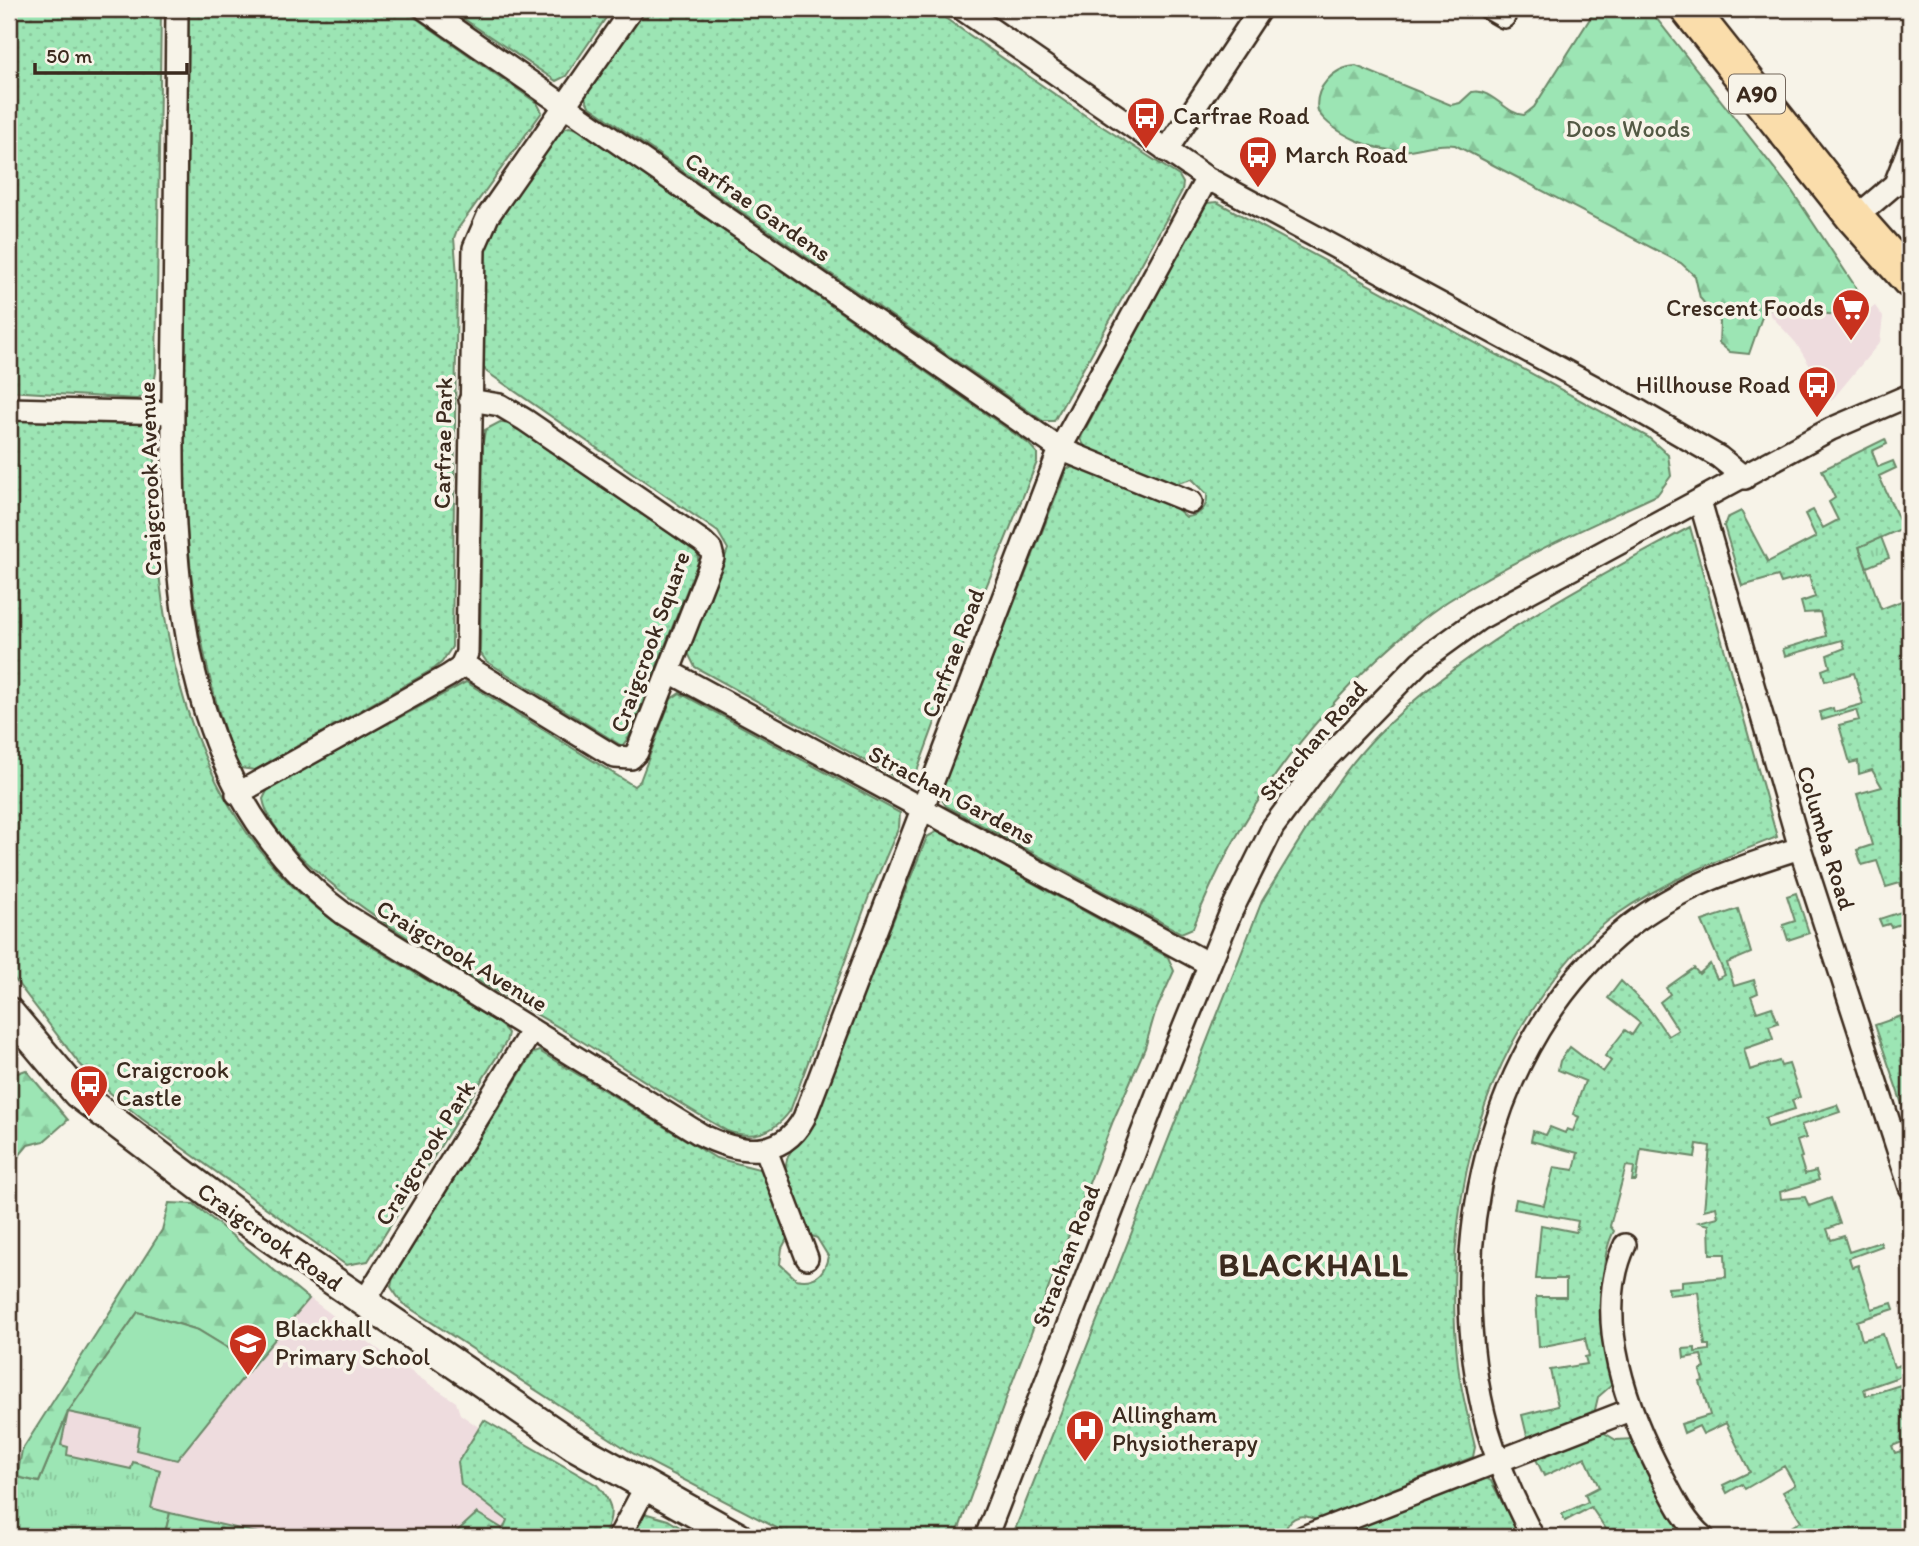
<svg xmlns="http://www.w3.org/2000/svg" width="1919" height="1546" font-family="Itim,sans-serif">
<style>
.built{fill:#eedcde}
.grass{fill:url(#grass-tufts);stroke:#6c8869;stroke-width:2}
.forest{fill:url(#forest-firs);stroke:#6c8869;stroke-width:2}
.park{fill:#9ce5b4;stroke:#6c8869;stroke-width:2}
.garden{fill:url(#garden-dots);stroke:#6c8869;stroke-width:2}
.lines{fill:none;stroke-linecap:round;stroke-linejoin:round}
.minor-casing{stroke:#3b2a1e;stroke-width:26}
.tertiary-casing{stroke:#3b2a1e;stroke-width:33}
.primary-casing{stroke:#3b2a1e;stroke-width:40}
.minor{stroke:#f7f3e8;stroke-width:21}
.tertiary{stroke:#f7f3e8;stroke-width:28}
.primary{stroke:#faddab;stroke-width:35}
.labels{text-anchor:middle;stroke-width:7;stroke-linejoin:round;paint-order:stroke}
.shield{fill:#f7f3e8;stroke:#73665b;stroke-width:2}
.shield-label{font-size:23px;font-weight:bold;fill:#3b2a1e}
.poi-label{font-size:24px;fill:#3b2a1e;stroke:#f7f3e8;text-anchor:start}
.park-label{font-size:24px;fill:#535944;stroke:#f7f3e8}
.street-label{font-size:24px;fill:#3b2a1e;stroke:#f7f3e8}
.district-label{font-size:32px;font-weight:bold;letter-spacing:2px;fill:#3b2a1e;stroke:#f7f3e8}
</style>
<defs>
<pattern id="grass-tufts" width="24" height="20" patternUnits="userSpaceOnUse" patternTransform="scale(1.75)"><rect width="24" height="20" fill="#9ce5b4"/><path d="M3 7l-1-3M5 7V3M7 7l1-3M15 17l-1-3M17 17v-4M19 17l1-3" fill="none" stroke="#87c59a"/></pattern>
<pattern id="forest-firs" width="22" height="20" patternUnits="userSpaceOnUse" patternTransform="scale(1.75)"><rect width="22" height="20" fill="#9ce5b4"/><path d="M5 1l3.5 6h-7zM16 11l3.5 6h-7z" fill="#87c59a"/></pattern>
<pattern id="garden-dots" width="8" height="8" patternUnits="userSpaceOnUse" patternTransform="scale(1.75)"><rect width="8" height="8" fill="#9ce5b4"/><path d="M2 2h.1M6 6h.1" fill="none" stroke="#87c59a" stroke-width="1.8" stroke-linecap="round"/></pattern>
</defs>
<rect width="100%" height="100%" fill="#f7f3e8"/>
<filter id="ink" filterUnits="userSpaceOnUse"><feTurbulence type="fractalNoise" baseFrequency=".0143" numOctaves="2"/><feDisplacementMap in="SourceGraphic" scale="14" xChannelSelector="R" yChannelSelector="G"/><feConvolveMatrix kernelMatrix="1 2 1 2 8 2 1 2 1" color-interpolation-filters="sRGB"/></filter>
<g filter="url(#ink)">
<path class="built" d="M1875 306 1883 317 1880 342 1831 401 1796 343 1766 310 1788 309 1858 315Z
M182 1203 382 1352 456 1402 460 1414 480 1428 461 1485 507 1521 499 1537H275L17 1477Z"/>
<path class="grass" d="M1881 537 1889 558 1867 567 1859 547Z
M68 1412 61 1445 68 1447 67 1455 131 1469 133 1462 160 1470 151 1508 170 1513 164 1537H9V1487L17 1477 39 1482Z"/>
<path class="forest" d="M1596 9H1649L1792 191 1861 295 1863 313 1840 315 1769 309 1763 314 1749 354 1730 352 1719 343 1720 322 1700 298 1695 276 1681 263 1455 145C1437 142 1419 150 1401 151 1374 151 1334 134 1318 112 1313 88 1334 67 1356 66L1451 105 1460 103 1472 92C1492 88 1505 114 1524 115L1534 107Z
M26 1070 68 1120 44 1141 28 1145 9 1168V1076Z
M169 1203 194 1204 309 1299 254 1364 198 1330 138 1312 68 1412 39 1482 18 1477 9 1488V1473L17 1477 22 1450 162 1230Z
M170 1513 275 1537H164Z
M477 1513 503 1529 500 1537H451Z"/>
<path class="park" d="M138 1312 198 1330 254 1364 177 1460 136 1450 140 1427 68 1412Z"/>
<path class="garden" d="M9 9H161L156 372C154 386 151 394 137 399L9 391Z
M189 9H403L537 103 542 112 457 230 454 238 457 275 452 647 442 662 435 668 255 770 240 768 235 761C179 608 182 472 184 311 186 211 187 110 189 9Z
M449 9H612L566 76 556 81Z
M643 9H932L1086 116 1179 176 1183 183 1182 191 1054 421H1043L589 106 584 96 586 91Z
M569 127 578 129 1029 444 1037 453V462L973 619 916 774 911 779 900 780 695 667 688 653 728 549 718 532 487 372 482 365V250L488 234 561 130Z
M1217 202 1648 437 1668 455 1671 476 1657 495C1586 528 1514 559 1448 601 1423 617 1400 638 1378 658 1296 735 1234 823 1193 928L1181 933 946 806 939 795 1067 468 1078 467 1167 500 1186 517C1199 516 1208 508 1207 494L1192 479 1174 484 1086 448 1080 439 1204 207 1207 203Z
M9 420 153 424 156 431C147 610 182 815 339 925 379 953 423 977 464 1003 478 1012 498 1020 508 1033L506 1042 368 1261 346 1265 142 1119 97 1082 78 1062 9 972Z
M500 422 515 426 698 553V562L629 737 622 746 486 661 480 652 483 442 485 430Z
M1885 439 1887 444 1872 451 1878 467 1893 461 1896 468 1879 476 1899 520 1910 516V525L1859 547 1881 609 1909 598 1910 601V905L1900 883 1886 887 1877 861 1862 865 1857 850 1872 845 1857 794 1882 787 1872 770 1859 774 1858 761 1850 763 1839 725 1859 720 1856 710 1822 720 1820 712 1833 708 1834 712 1863 704 1854 673 1825 681 1822 670 1830 667 1827 655 1845 648 1842 640 1785 656 1783 649 1826 636 1820 612 1804 613 1801 602 1815 597 1809 575 1781 583 1778 576 1742 586 1724 526 1727 518 1741 511 1768 562 1816 537 1805 514 1813 510 1823 528 1838 520 1829 502 1835 498 1822 470Z
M1690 527 1777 837C1721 859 1666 880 1616 915 1588 934 1564 964 1544 992 1467 1099 1444 1235 1458 1365 1461 1392 1469 1420 1475 1447L1473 1457 1316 1520C1299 1511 1286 1519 1284 1537H1012L1262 901C1297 845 1331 783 1377 735 1467 645 1580 587 1690 527Z
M466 682 634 786 640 781 671 699 680 693 900 813 899 827 869 896 790 1111C774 1133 753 1140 727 1131 674 1101 622 1066 570 1034 501 992 277 877 263 799L269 787Z
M938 831 1168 957 1174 971 1155 1013 1145 1048 1113 1121 1010 1388 956 1537H794L634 1454 402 1303 391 1287 393 1277 533 1053 539 1051 716 1158 763 1170 789 1235 782 1248 780 1264 796 1279C814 1283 825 1274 828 1256L817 1238 802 1232C795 1208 776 1173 791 1151 796 1143 804 1136 809 1129L927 837Z
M1796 893 1809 933 1788 940 1783 925 1795 921 1787 896Z
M1738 909 1751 953 1727 963 1734 986 1754 980 1758 993 1751 996 1757 1012 1772 1007 1778 1023 1769 1026 1773 1039 1744 1049 1750 1070 1779 1061 1781 1066 1789 1064 1800 1097 1792 1100 1795 1109 1765 1118 1768 1127 1837 1105 1840 1112 1801 1125 1806 1138 1797 1141 1802 1157 1800 1158 1805 1174 1816 1171 1819 1180 1780 1192 1781 1199 1805 1197 1809 1206 1831 1198 1840 1224 1827 1229 1831 1240 1844 1236 1849 1252 1880 1242 1882 1246 1849 1258 1852 1267 1858 1265 1872 1309 1892 1303 1894 1309 1857 1321 1862 1340 1883 1334 1894 1367 1910 1362V1373L1864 1389 1866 1396 1900 1385 1910 1421V1439L1892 1446 1895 1453 1910 1448V1537H1775L1801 1521 1783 1492 1795 1485 1784 1466 1745 1489 1742 1484 1727 1493 1723 1485 1750 1472 1726 1423 1703 1434 1699 1426 1684 1433 1681 1424 1710 1415 1700 1382 1703 1381 1700 1370 1705 1368 1701 1355 1684 1358 1683 1349 1695 1348V1352L1709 1350V1345H1705L1698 1292 1669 1295 1668 1288 1682 1287V1281L1726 1277 1725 1254H1710L1709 1225 1699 1222 1718 1217 1716 1207 1704 1210 1710 1146 1697 1144 1695 1157 1641 1149 1636 1181H1632L1634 1167 1626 1166 1610 1226 1614 1231C1594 1268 1605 1344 1613 1384L1598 1397 1594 1414 1528 1440 1522 1415 1558 1406 1550 1370 1587 1364 1585 1357 1589 1356 1585 1338 1539 1347 1536 1297H1566V1279H1536L1541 1225 1576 1232 1578 1221 1514 1209 1516 1199 1544 1205 1554 1167 1574 1170 1578 1153 1531 1141 1533 1131 1546 1135 1550 1127 1565 1133 1567 1129 1573 1131 1579 1117 1573 1114 1585 1081 1558 1070 1560 1061 1570 1047 1603 1072 1611 1061 1605 1056 1625 1030 1632 1035 1640 1023 1608 998 1621 981 1649 1009 1668 1036 1678 1030 1660 1002 1670 994 1666 988 1694 968 1699 974 1710 964 1717 979 1725 975 1702 921Z
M1910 909V921L1891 927 1889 924 1882 926 1879 919Z
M1910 1013V1117L1904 1110 1875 1025Z
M484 1420 597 1485C614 1504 614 1514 604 1537H500L507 1520 461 1485 458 1462Z
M1601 1431 1616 1440 1633 1439 1688 1537H1644L1637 1529 1626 1537H1617L1614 1530 1608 1532 1591 1507 1565 1521 1562 1514 1588 1502 1585 1494 1599 1487 1585 1457 1544 1476 1535 1457Z
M1482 1476 1491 1481 1521 1537H1322Z
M644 1513 668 1520 696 1537H622Z"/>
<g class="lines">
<defs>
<path id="minor" d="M177 9C176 114 175 220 174 326 171 533 160 776 344 914L700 1134C737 1153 781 1161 804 1118L1060 449 1207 178
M425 9 1060 449 1191 502
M962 9 1207 178 1641 412 1719 457 1745 478
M1490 9 1504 17
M1166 151 1260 9
M1855 218 1895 184 1910 145
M9 409 173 413
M1700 501 1800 848 1910 1187
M463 664 615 757 631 758 637 752 713 558 711 550 703 542 525 420 500 405 470 400
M670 672 1209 964
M237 794 448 676 460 668 467 653 474 248 488 216 632 9
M766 1150 807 1258
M1625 1245C1591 1318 1629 1415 1664 1480 1675 1501 1685 1522 1703 1537
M363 1304 532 1030
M619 1537 645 1488
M986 1537 1166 1071 1231 912 1273 827 1316 769 1420 662 1479 619 1831 429 1910 395
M1303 1537 1630 1410
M1533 1537C1515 1503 1499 1467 1488 1430 1441 1257 1484 1042 1628 927 1679 887 1739 867 1800 848"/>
<path id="tertiary" d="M9 1012 77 1093 243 1219 573 1445 738 1537"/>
<path id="primary" d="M1689 9 1855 218 1910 280"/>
</defs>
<use href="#minor" class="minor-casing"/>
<use href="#tertiary" class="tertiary-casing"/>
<use href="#primary" class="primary-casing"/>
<use href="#minor" class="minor"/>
<use href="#tertiary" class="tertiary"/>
<use href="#primary" class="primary"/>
</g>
</g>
<defs>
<symbol id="bus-pin" viewBox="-11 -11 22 30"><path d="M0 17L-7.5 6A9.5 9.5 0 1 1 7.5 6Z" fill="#c8321e" stroke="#f7f3e8"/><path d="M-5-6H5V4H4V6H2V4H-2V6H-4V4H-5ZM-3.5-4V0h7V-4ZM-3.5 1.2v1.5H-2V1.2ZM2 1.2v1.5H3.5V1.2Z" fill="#fff"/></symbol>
<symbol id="supermarket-pin" viewBox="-11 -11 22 30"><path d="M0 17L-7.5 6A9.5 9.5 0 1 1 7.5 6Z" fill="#c8321e" stroke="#f7f3e8"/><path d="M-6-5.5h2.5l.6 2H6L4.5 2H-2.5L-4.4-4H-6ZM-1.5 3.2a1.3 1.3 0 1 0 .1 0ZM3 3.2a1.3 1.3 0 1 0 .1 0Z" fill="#fff"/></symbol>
<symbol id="school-pin" viewBox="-11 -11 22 30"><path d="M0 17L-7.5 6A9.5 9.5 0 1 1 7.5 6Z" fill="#c8321e" stroke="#f7f3e8"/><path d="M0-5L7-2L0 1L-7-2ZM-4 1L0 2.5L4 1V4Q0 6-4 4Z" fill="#fff"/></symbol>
<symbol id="hospital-pin" viewBox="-11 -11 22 30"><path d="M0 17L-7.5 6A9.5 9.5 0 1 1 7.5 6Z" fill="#c8321e" stroke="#f7f3e8"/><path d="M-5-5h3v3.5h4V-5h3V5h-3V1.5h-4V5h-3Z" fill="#fff"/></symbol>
</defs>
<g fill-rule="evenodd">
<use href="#bus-pin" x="1124" y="94" width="44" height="60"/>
<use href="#bus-pin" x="1236" y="133" width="44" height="60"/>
<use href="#supermarket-pin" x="1829" y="286" width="44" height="60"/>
<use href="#bus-pin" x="1795" y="363" width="44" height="60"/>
<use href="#bus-pin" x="67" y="1062" width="44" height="60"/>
<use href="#school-pin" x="226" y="1321" width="44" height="60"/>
<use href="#hospital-pin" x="1063" y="1407" width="44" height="60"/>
</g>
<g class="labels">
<rect class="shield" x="1729" y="74.5" width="56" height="39" rx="5"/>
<g class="shield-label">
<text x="1757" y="102">A90</text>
</g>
<g class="poi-label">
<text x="1173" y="124">Carfrae Road</text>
<text x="1285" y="163">March Road</text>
<text x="1824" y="316" text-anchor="end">Crescent Foods</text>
<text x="1790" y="393" text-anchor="end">Hillhouse Road</text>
<text x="116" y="1078">Craigcrook<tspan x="116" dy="28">Castle</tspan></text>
<text x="275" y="1337">Blackhall<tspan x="275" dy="28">Primary School</tspan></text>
<text x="1112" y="1423">Allingham<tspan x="1112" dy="28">Physiotherapy</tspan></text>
</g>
<g class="park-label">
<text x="1628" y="137">Doos Woods</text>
</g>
<g class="street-label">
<text transform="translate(758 207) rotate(35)" y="8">Carfrae Gardens</text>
<text transform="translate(443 443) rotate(-89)" y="8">Carfrae Park</text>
<text transform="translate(150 479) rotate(-92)" y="8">Craigcrook Avenue</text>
<text transform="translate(650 642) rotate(-70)" y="8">Craigcrook Square</text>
<text transform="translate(953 653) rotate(-69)" y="8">Carfrae Road</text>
<text transform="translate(1313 741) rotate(-49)" y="8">Strachan Road</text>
<text transform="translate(952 795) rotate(28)" y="8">Strachan Gardens</text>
<text transform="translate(1826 838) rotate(73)" y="8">Columba Road</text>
<text transform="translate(462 956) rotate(31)" y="8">Craigcrook Avenue</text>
<text transform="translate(425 1153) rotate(-58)" y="8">Craigcrook Park</text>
<text transform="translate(270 1237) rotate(35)" y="8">Craigcrook Road</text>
<text transform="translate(1066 1256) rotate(-69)" y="8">Strachan Road</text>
</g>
<g class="district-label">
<text x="1314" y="1276">BLACKHALL</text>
</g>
</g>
<rect width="1919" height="1546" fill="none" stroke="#f7f3e8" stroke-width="35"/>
<rect x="18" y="18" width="1884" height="1511" fill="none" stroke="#3b2a1e" stroke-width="2.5" filter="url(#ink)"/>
<path d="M35 63v10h152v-10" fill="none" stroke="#3b2a1e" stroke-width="3.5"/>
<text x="46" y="63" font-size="21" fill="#3b2a1e" stroke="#f7f3e8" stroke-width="5" paint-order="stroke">50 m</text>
</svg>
